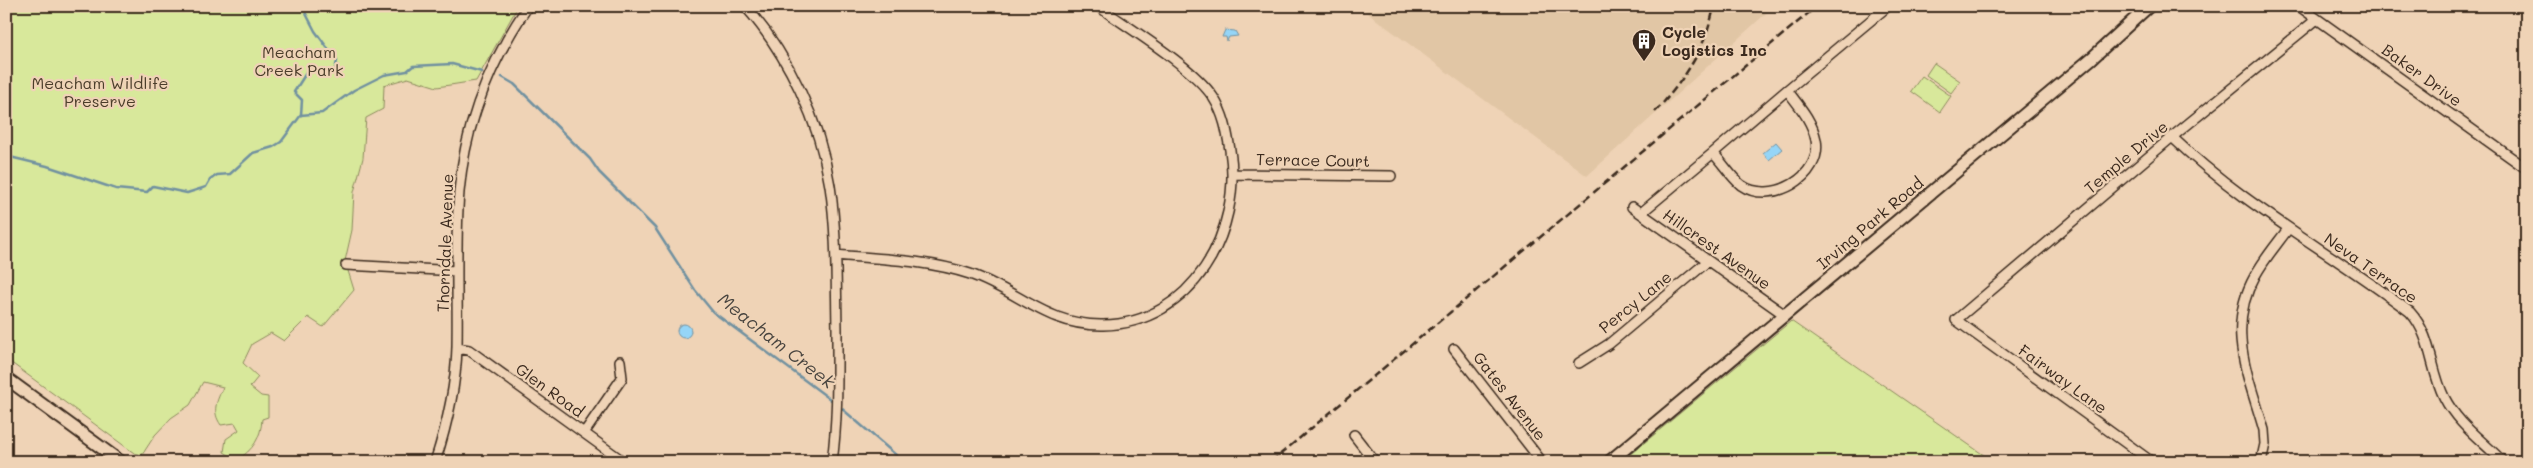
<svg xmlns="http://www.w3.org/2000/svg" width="2533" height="468" font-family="Mali,sans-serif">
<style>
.built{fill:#e1c6a5}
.green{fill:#d8e89b;stroke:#8a895c}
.water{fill:#95d5f7;stroke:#7191a0}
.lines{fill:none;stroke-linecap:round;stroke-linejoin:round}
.stream{stroke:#7191a0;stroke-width:2.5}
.street-casing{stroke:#3b2a1e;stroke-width:12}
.secondary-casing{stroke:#3b2a1e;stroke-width:15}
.street{stroke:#efd3b6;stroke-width:9}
.secondary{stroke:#efd3b6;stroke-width:11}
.rail{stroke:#3b2a1e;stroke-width:2.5;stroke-dasharray:8 4;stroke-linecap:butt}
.labels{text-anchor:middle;stroke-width:4.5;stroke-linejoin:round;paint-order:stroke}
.poi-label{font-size:16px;font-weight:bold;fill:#3b2a1e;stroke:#efd3b6;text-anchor:start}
.park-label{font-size:16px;fill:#4b3d2a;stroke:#efd3b6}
.street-label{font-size:16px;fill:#3b2a1e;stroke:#efd3b6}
.water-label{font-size:18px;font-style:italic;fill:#48443f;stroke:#efd3b6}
</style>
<rect width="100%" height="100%" fill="#efd3b6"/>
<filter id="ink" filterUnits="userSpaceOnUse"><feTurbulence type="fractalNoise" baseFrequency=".02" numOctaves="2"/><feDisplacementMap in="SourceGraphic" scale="10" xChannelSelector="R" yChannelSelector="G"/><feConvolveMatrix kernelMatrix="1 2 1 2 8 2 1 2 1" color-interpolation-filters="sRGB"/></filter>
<g filter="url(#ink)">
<path class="built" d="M1358 6H1774L1587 176Z"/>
<path class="green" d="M6 6H518L476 81 437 87 408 78 384 85 383 109 366 118 363 158 354 192 352 230 345 261 354 290 323 327 308 317 284 341 271 333 252 344 243 363 258 377 250 387 261 396 268 397V417L262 419C261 438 253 450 237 460L224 452 226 439 239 430 235 423 221 425C211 411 217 401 223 387L203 382 190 405 171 418 155 435 142 455 134 453 6 359Z
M1934 63 1960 81 1951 93 1926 75Z
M1922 76 1951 96 1940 112 1911 91Z
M1791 321 1988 458 1992 462H1621Z"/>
<path class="water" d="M1225 30 1235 31 1238 36 1229 37 1227 41 1226 37H1222Z
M1776 142 1782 149 1769 160 1763 153Z
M677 331a7 7 0 1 1 14 0a7 7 0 1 1-14 0Z"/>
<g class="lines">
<path class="stream" d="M502 77 514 84 590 159 599 172 655 228 695 290 713 312 834 402
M301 115 302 100 294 92 308 70 334 73 337 61 315 31 302 6
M6 156 47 166 116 189 147 192 153 186 187 193 206 187 210 180 217 175 230 174 253 153 273 147 281 142 301 115 322 113 354 90 384 75 407 71 413 66 452 64 482 72
M840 407 904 462"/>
<defs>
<path id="street" d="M745 6C788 54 820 122 830 186 837 233 836 281 837 329 837 373 838 418 832 462
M2299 6 2527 169
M1787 90C1799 106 1812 120 1816 140 1823 177 1771 206 1741 185 1731 177 1722 162 1713 153Z
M1787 90 1888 6
M2172 137C2244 206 2331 252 2410 312 2432 336 2430 369 2444 397 2458 425 2482 440 2503 462
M1234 174 1391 176
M1632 207 1785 315
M1641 213 1713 153
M836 255C881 259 927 260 970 274 1019 291 1047 326 1103 325 1192 324 1243 231 1230 150 1227 131 1224 114 1213 97 1192 66 1130 29 1098 6
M346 265 457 271
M457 348 469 350 624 462
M1454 349 1542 462
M1579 363 1609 344 1708 261
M584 433 622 378 620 361
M1354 435 1375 462
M435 462C447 425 456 386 457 347 458 296 455 243 459 192 465 124 490 62 528 6
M2152 462 1956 320 2172 137 2317 19
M2261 462 2265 444 2264 430C2249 377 2225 329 2255 276 2264 259 2277 244 2288 229"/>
<path id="secondary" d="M6 378 121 462
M1609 462 2092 58 2149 6"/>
</defs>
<use href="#street" class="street-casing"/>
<use href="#secondary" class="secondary-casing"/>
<use href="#street" class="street"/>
<use href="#secondary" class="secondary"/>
<path class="rail" d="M1655 112C1684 80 1706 49 1714 6
M1271 462 1817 6"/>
</g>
</g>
<defs>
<symbol id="building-pin" viewBox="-11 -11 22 30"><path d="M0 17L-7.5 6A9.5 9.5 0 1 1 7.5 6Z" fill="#3b2a1e" stroke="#efd3b6"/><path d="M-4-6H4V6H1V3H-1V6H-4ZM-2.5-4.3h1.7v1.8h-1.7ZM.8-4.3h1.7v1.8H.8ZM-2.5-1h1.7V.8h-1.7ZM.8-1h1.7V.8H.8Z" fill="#fff"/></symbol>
</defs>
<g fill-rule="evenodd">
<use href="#building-pin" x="1630" y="27" width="28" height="38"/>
</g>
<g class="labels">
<g class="poi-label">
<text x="1662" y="38">Cycle<tspan x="1662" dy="18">Logistics Inc</tspan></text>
</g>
<g class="park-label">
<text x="299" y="58">Meacham<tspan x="299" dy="18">Creek Park</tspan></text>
<text x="100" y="89">Meacham Wildlife<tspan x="100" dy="18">Preserve</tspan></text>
</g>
<g class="street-label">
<text transform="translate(2422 75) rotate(36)" y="6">Baker Drive</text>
<text transform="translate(2126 157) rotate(-40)" y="6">Temple Drive</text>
<text transform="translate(1313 160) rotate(1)" y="6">Terrace Court</text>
<text transform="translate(1870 223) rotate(-40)" y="6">Irving Park Road</text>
<text transform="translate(445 243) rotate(-88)" y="6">Thorndale Avenue</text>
<text transform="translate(1717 249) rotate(35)" y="6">Hillcrest Avenue</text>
<text transform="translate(2371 268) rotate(35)" y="6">Neva Terrace</text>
<text transform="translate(1635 302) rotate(-39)" y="6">Percy Lane</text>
<text transform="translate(2063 379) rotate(36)" y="6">Fairway Lane</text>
<text transform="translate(550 390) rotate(36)" y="6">Glen Road</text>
<text transform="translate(1510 396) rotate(52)" y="6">Gates Avenue</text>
</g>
<g class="water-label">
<text transform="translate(776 341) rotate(38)" y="6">Meacham Creek</text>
</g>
</g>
<rect width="2533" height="468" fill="none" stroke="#efd3b6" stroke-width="25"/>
<rect x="12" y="12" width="2508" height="443" fill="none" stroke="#3b2a1e" stroke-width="2" filter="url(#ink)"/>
</svg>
